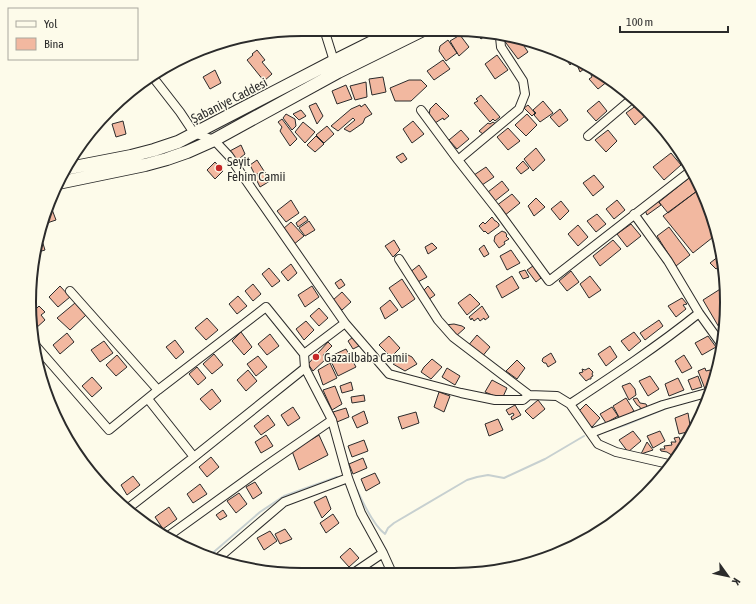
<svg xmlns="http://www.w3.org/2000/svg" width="756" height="604" font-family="'Asap Condensed',sans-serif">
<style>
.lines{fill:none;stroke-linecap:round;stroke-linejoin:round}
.stream{stroke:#c7d0d0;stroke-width:2}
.building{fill:#f2b8a0;stroke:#2b2b2b}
.minor-casing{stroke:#2b2b2b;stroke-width:10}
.highway-casing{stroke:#2b2b2b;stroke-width:14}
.minor{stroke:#fdfbea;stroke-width:8}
.highway{stroke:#fdfbea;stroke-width:12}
.poi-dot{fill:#c62828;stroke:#fdfbea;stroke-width:1.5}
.labels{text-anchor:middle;stroke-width:3;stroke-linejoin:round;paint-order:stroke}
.street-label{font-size:13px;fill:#2b2b2b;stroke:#fdfbea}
.poi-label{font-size:13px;fill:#2b2b2b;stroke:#fdfbea;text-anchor:start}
.rim{fill:none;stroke:#2b2b2b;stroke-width:2}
</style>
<rect width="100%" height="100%" fill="#fdfbea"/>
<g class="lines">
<path class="stream" d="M604 432 625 425 669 407
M357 490C363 503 374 526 385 534L388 528 394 523 467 480 477 477 488 475 504 478 545 459 584 436
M208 557 260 512 284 496 337 477"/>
</g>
<path class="building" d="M474 30 489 33 481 39Z
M460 35 469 47 459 56 450 41Z
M507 37 521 39 525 45 524 46 528 52 518 59 503 39Z
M448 40 457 53 446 61 439 51 440 46Z
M257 50 265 60 262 62 272 74 264 81 247 60 253 55 252 54Z
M564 54 576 59 570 65 568 62 570 60Z
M497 55 508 70 495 79 485 64Z
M576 59 589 65 580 72 575 60Z
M443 60 450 69 434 80 427 71Z
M215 70 221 83 210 89 203 77Z
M599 71 602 74 608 81 598 89 589 79 592 77 591 75Z
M383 77 386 92 372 95 369 79Z
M409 80H421L427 86 411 101H395L390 88Z
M366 82 367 97 355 100 350 86Z
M346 85 352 99 337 104 332 91Z
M481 95 500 117 495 121 493 119 490 122 474 103 478 101 476 99Z
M543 101 553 113 540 122 534 115 536 113 533 110Z
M599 101 607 111 596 121 587 111Z
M316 103 323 116 317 124 309 106Z
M436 103 449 116 444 120 443 118 435 123 429 115 430 109Z
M365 104 372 114 365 118 363 123 350 132 344 129 355 120 353 118 338 131 331 126 351 109 360 105 361 107Z
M528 105 535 113 532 116 524 108Z
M637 105 646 115 635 125 630 118 626 113Z
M560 109 568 120 559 127 550 117Z
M301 110 306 116 299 120 293 114Z
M286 114 295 119 296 126 292 130 283 118Z
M527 114 537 125 526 136 515 125Z
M282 119 297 139 290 146 280 131 282 127 278 122Z
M123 121 126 134 116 137 112 124Z
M413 121 424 134 412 143 403 129Z
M303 122 315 132 305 143 295 132Z
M493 122 496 124 483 134 479 131 488 123 490 124Z
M327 126 334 134 324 143 316 135Z
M508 128 520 141 508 150 497 137Z
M461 130 469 139 457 149 449 140Z
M608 130 617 141 606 152 595 140Z
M316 136 324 144 315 152 307 145Z
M241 145 245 154 235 162 228 152Z
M536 148 545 160 533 171 524 159Z
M403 153 407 159 401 163 396 157Z
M671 153 681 165 664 180 653 167Z
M257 160 264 171 255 175 250 165Z
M523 161 529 168 521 174 516 168Z
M215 162 223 171 215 179 207 170Z
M486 167 494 177 482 185 474 175Z
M265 172 270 181 260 187 255 177Z
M694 174 701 188 668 213 659 202Z
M594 175 604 187 593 196 583 183Z
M502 181 509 190 495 201 488 192Z
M701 188 713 214 717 234 693 253 663 216Z
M512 194 520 203 504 216 496 206Z
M536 198 545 207 534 216 528 206Z
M291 200 299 213 286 222 277 211Z
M617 200 625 210 614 219 606 209Z
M657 200 661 205 647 215 645 210Z
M561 201 569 211 560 220 551 209Z
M50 204 56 220 47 223 44 217Z
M597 214 606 224 596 232 587 221Z
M305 216 308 220 298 227 296 223Z
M492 217 495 221H496L499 224V226L488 234 485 231 484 232 479 226 483 222 485 224Z
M309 221 315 230 305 236 299 228Z
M291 222 304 236 293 245 283 229Z
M631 224 641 236 627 247 617 234Z
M578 225 588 237 578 246 568 234Z
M669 227 690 255 676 266 657 236Z
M502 231 504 232H505L507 235 506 236 509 239 504 242 505 244 499 248 494 241 495 236Z
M41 237 45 250 35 253 37 238Z
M394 240 400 250 393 257 385 246Z
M613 240 621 249 600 266 593 256Z
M432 243 437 248 428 254 425 247Z
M484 245 489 254 484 257 479 249Z
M511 250 520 263 507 270 500 256Z
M719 256 724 264 716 269 710 263Z
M291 264 297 273 288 281 281 272Z
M419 265 427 277 416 283 409 273Z
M533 266 541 278 536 282 527 270Z
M269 268 280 281 272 287 262 274Z
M525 270 529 277 523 279 519 272Z
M571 271 579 282 567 291 559 281Z
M512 276 519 288 502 298 496 286Z
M590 276 601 290 589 298 580 284Z
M341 279 345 285 339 289 335 283Z
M402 279 415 299 402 308 389 288Z
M253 284 261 294 253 301 245 291Z
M60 286 70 297 58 307 49 297Z
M312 286 319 297 305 307 298 295Z
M428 286 435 295 428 300 422 292Z
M725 286 726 320 725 326 720 329 703 300Z
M342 292 351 302 342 310 333 300Z
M470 294 480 304 467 315 458 303Z
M238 296 247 306 237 314 229 304Z
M682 298 687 304 683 305 686 309 676 317 668 306Z
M390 300 398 310 385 319 380 308Z
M75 303 86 315 70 330 57 318Z
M39 306 45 312 41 315 45 320 35 329 32 326 31 314Z
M482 306 489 317 485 320 484 318 480 321 478 318 474 321 472 318 471 320 469 317Z
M319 308 328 318 319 326 310 316Z
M207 318 218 330 206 340 195 328Z
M659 320 663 326 645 340 640 333Z
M306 321 314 330 304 340 296 329Z
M454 324 462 326 465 328 455 337 445 325Z
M241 332 252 347 244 355 232 341Z
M634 332 641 341 629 351 621 341Z
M67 333 74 342 60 354 53 345Z
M270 334 279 346 267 355 258 344Z
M477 335 490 347 481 358 467 347Z
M389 336 400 348 391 357 379 345Z
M708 336 716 347 702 355 695 343Z
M353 337 359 346 353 349 348 341Z
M175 340 184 352 176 359 166 347Z
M104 341 113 353 100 362 91 350Z
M328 342 332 346 323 355 326 359 313 371 308 364Z
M610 346 617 357 606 366 598 354Z
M346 349 356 367 338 376 329 357Z
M551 353 556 362 548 367 546 363H544L542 361 543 358Z
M214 354 223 365 212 374 203 364Z
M117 355 127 367 116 376 106 365Z
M408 355 412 357 417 364 405 371 393 364Z
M684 355 692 368 682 373 675 361Z
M258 356 267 367 256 376 247 364Z
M432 359 442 367 431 379 421 372 424 367Z
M517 360 525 368 517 379 506 371Z
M330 363 337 378 323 385 318 370Z
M197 367 206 378 198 385 189 374Z
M447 368 460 376 455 385 442 377Z
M589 368 593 372 592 374 593 376 591 377V379H589L586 381 579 373 583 372 582 369 585 370Z
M705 368 706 371 710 370 715 380 713 385 705 389 698 371Z
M248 370 257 381 246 391 237 380Z
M650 376 659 389 648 396 639 381Z
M698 376 702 387 692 390 688 380Z
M92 377 102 388 92 397 82 386Z
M678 378 684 390 669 396 665 384Z
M492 380 507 388 502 399 485 392Z
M351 382 353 390 342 393 340 386Z
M630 383 635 389 636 395 629 400 622 386Z
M335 386 342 404 332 410 323 390Z
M212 389 221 401 210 410 200 399Z
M439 392 450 396 444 412 434 407Z
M364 395 365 401 352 403 351 397Z
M626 398 634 411 620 419 613 406Z
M637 398 640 403 646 404 648 408 641 412 640 407 637 405 633 399Z
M538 400 545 409 533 419 525 411Z
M586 404 600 418 592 427 577 413Z
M515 405 521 415 512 420 511 417 514 415 513 413 509 415 506 410Z
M293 407 300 418 288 426 281 415Z
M612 407 618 416 606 423 600 414Z
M346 408 349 417 337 422 333 412Z
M364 411 368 423 357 428 352 417Z
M416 412 419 423 402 429 398 417Z
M688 413 691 431 679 434 675 418Z
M268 415 275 425 261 435 254 426Z
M498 419 503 430 489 436 485 424Z
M633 431 641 441 628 452 619 440Z
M660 431 665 441 653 448 647 436Z
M266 435 273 446 261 453 255 442Z
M319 435 328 455 299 470 292 451Z
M679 437 683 449 681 452H679V454L673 456 667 452 661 451 660 449H665L664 446 672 445 671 442H676L674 438Z
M364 440 368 451 352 457 348 446Z
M647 442 653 450 641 454Z
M211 457 219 467 207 477 199 467Z
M363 458 367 468 353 474 349 464Z
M375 473 380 483 366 491 361 479Z
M133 476 140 485 127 495 121 485Z
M255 482 262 493 253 499 246 487Z
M200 484 207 494 193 503 187 494Z
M239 493 247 504 236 513 227 501Z
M326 496 331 509 322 518 314 502Z
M169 507 177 519 163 529 155 517Z
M223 510 227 516 220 520 216 515Z
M333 514 339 523 326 533 320 523Z
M285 529 292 539 280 544 275 534Z
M270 531 277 541 264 550 257 538Z
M350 548 359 558 349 567 340 557Z"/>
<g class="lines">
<defs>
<path id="minor" d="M324 29 334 61
M152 76 180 112 194 133 214 140 229 156 345 323 389 374 461 393 495 400H523L529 395 557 396 570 404 598 444 616 452 673 465
M421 110 458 160 498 211 549 281 692 170
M588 136 634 97
M458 160 519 109 525 94 523 81 501 47 500 37 501 35
M634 214 668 261 699 313 722 345
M399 259 438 320 453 337 529 395
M70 291 158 390
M35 345 109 430 158 390 266 307 304 354
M305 368 332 420 348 478 361 513 383 553 392 573
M148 399 194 457
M570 404C614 375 658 346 699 313
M591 433 663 405 710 392
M126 510 194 457 305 368 304 354 345 323
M167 537 264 467 332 420
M216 560 284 502 348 478
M355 572 383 553"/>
<path id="highway" d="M64 169 131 156 154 150 178 142 334 61 398 29
M58 183 145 165 167 159 187 152 214 140 338 72 425 29"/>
</defs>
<use href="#minor" class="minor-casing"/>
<use href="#highway" class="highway-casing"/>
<use href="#minor" class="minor"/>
<use href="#highway" class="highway"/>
</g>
<g class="poi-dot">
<circle cx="219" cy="168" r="4"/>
<circle cx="316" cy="357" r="4"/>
</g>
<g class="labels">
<g class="street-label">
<text transform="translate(229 100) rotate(-27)" y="5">Şabaniye Caddesi</text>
</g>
<g class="poi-label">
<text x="227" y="166">Seyit<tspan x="227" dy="15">Fehim Camii</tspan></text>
<text x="324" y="362">Gazailbaba Camii</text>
</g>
</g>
<path d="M0 0H756V604H0ZM302 36H454A266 266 0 0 1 720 302V302A266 266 0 0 1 454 568H302A266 266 0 0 1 36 302V302A266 266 0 0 1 302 36Z" fill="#fdfbea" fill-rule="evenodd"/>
<path class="rim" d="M302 36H454A266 266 0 0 1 720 302V302A266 266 0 0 1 454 568H302A266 266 0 0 1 36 302V302A266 266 0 0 1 302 36Z"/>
<rect x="8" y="8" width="130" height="52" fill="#fdfbea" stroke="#a9a89e"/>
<rect x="16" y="21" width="20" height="6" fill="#fdfbea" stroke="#a9a89e"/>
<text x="44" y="28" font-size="12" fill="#2b2b2b">Yol</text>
<rect x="16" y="38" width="20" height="12" fill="#f2b8a0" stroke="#a9a89e"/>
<text x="44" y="48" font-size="12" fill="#2b2b2b">Bina</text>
<g transform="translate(728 576) rotate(123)" stroke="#fdfbea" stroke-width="3" paint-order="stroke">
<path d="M0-3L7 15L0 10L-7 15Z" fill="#2b2b2b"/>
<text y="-6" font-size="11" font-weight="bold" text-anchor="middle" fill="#2b2b2b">K</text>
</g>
<path d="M620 26v6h108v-6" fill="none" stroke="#2b2b2b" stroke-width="2"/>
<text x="626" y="26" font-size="12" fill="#2b2b2b" stroke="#fdfbea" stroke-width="3" paint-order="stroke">100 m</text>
</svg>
